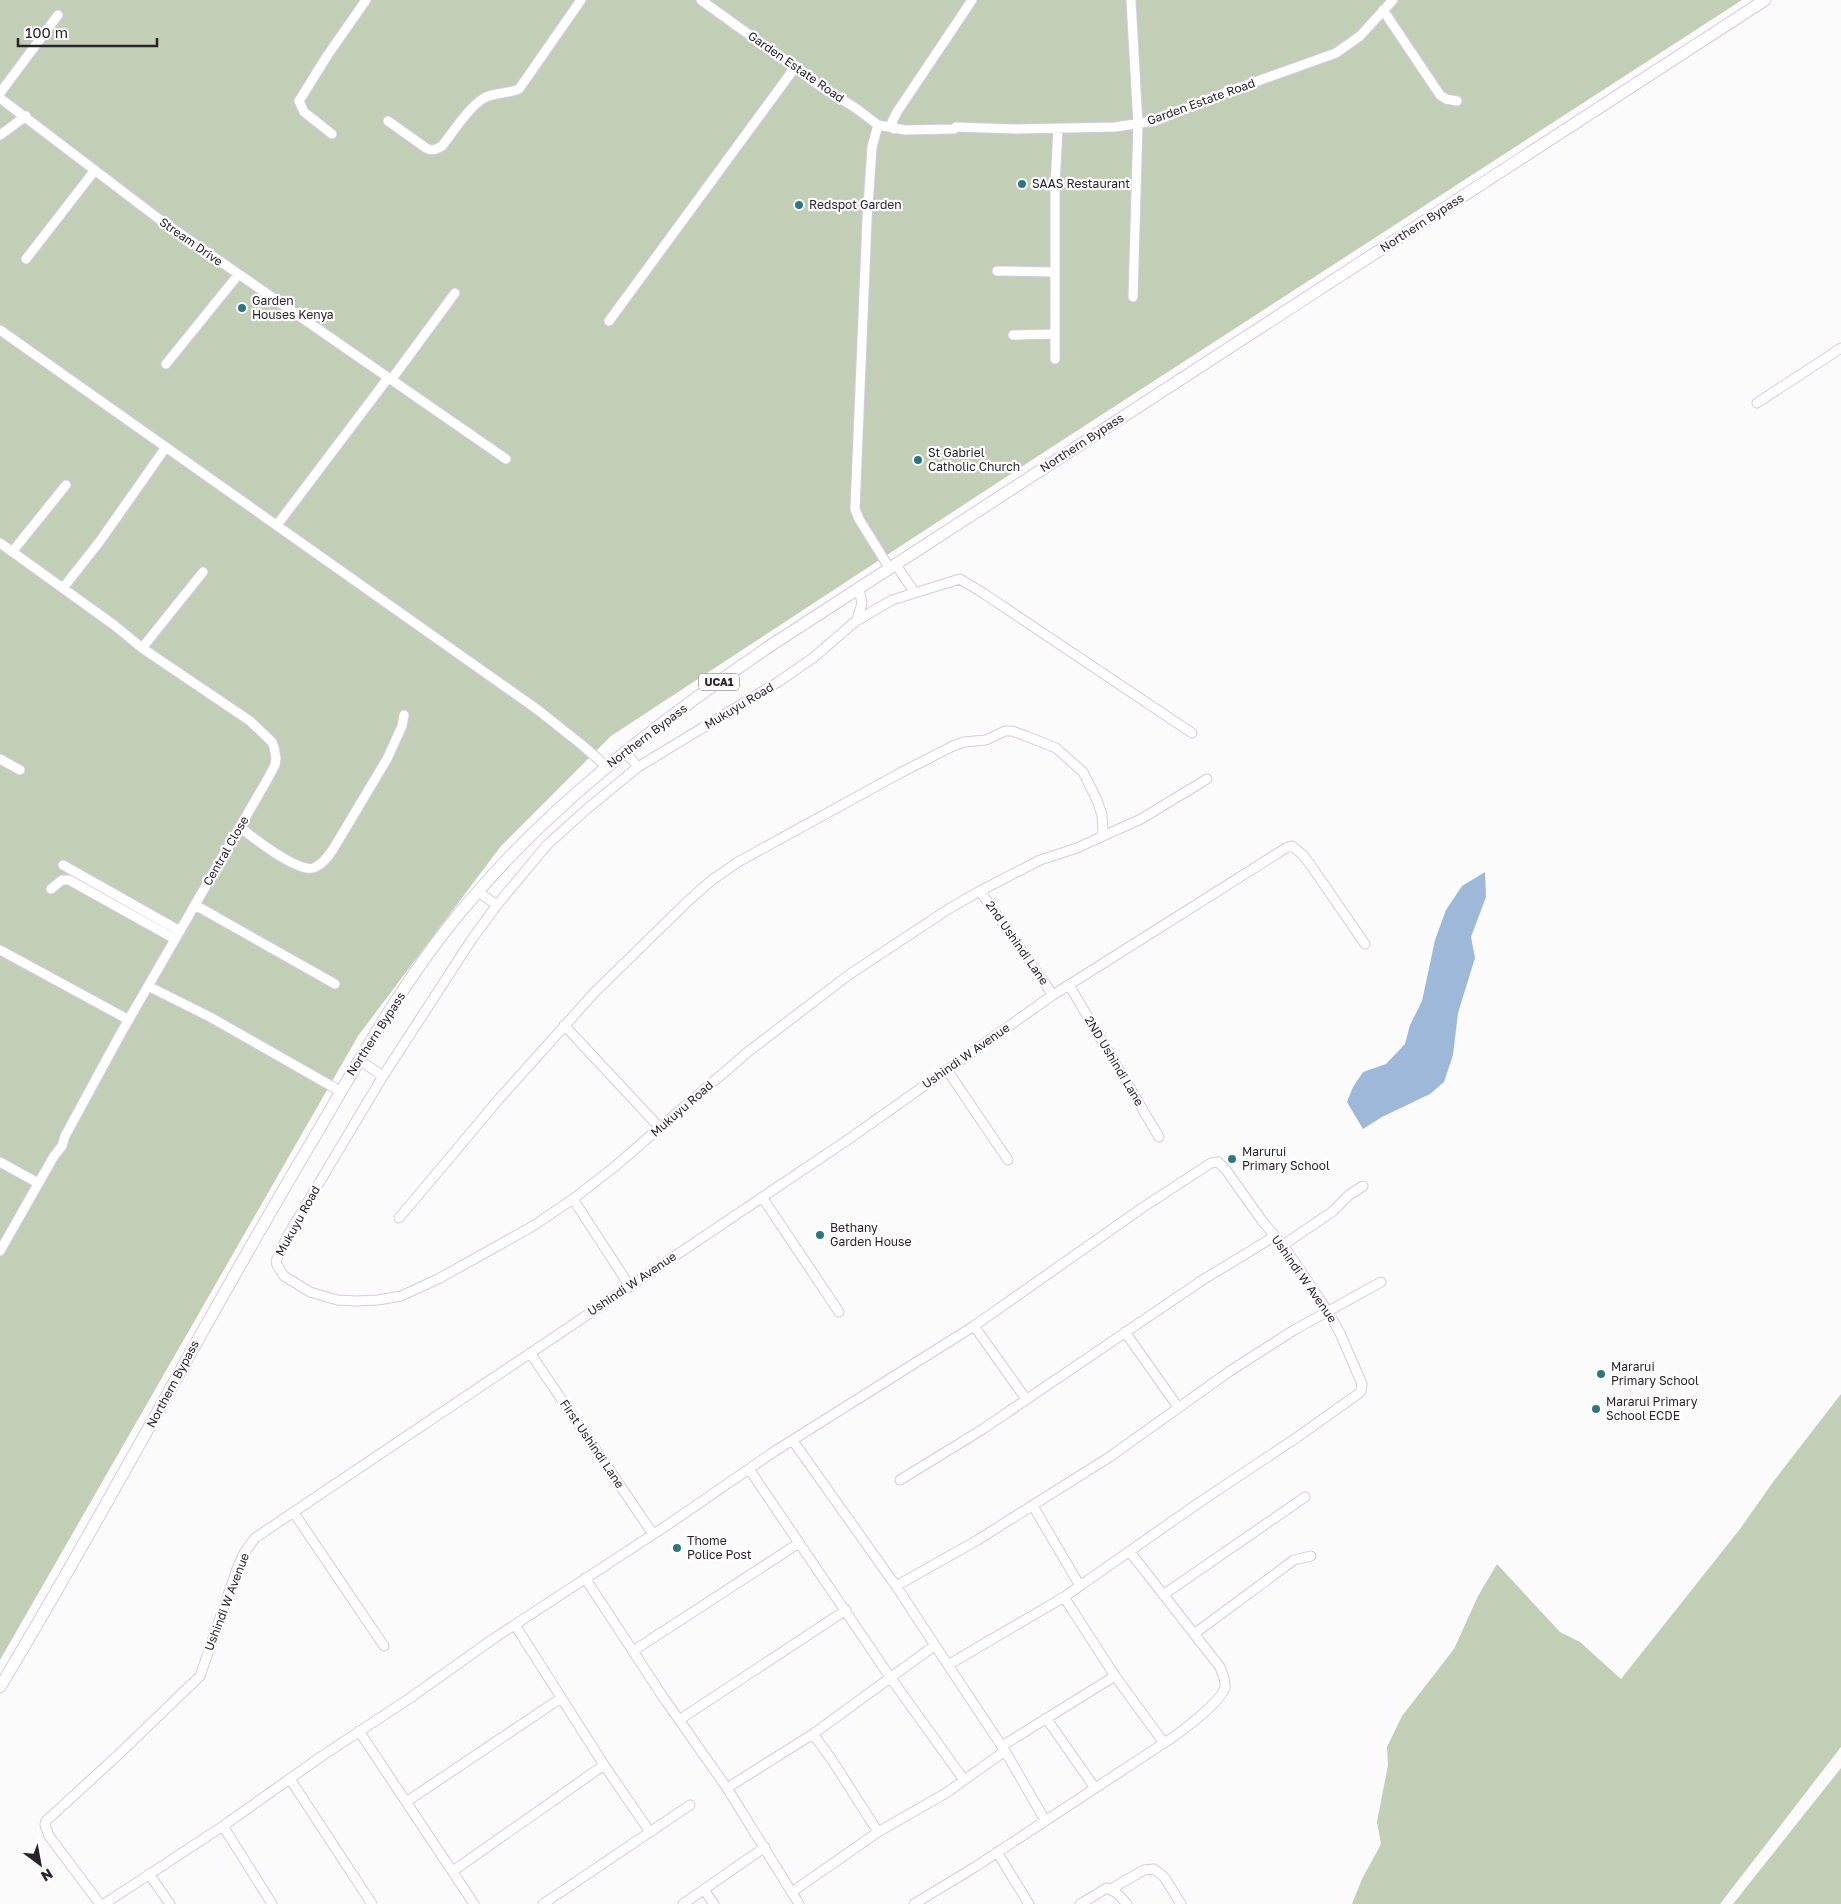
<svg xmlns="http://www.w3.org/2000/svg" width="1841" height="1904" font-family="'Golos Text',sans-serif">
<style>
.green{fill:#c3ceb6}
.water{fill:#9eb8d9}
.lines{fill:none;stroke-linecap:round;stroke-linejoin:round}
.minor-casing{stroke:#d5c9e8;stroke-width:11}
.major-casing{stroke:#d5c9e8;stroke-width:13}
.minor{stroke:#fff;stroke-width:9}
.major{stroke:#fff;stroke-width:11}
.poi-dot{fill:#2f7681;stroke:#fff;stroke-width:2}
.labels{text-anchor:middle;stroke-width:4.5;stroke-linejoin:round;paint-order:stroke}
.shield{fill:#fff;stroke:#68656d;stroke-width:1}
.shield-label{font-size:11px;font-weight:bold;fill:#28232f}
.street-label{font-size:12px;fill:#28232f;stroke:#fff}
.poi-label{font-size:12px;fill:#28232f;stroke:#fff;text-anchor:start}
</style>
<rect width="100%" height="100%" fill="#fbfbfb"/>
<path class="green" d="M0 0H1742L1035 458 611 736 501 846 358 1036 0 1660Z
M1841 1394V1747L1720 1904H1352L1362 1879 1381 1844 1377 1822 1388 1765 1387 1747 1402 1716 1454 1649 1478 1596 1497 1564 1560 1632 1580 1642 1621 1679 1740 1529 1773 1482Z
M1841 1768V1904H1733Z"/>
<path class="water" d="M1485 872 1486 897 1471 937 1475 958 1458 1013 1453 1055 1444 1082 1430 1094 1382 1117 1363 1129 1347 1102 1353 1087 1363 1072 1386 1064 1405 1044 1410 1025 1422 1001 1435 940 1446 910 1462 886Z"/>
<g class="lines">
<defs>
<path id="minor" d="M701 0 776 54 811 77V80L857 109 878 125 905 130 954 129 956 127 1015 129 1115 127 1155 121 1227 92 1336 53 1360 36 1393 0
M1131 1 1138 124 1133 297
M1383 10 1440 95 1446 99 1457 101
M0 93 58 15
M0 98 159 219 506 459
M388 121 426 148C432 151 435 150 442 146 453 132 469 107 484 98 495 92 508 94 519 89L581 0
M878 125 872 147 867 220 855 509 859 519 890 569
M894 129 892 122 897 112 972 0
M332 134 304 112 299 101 327 56 366 0
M0 135 26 116
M26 259 95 170
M997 271 1055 272
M609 321 796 66
M0 330 538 710 582 745 606 766
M1013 335 1055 334
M1055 359V187L1058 128
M166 364 238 275
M391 380 455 293
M1757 403 1841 348
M277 525 388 378
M0 543 114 625 142 648 250 721 272 742 274 747 276 758 275 765 267 780 121 1033 65 1136 62 1146 54 1156 0 1251
M12 552 66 485
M896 565 915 593
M63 588 100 541 166 447
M858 620 892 600 960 579 983 593 1192 733
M142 648 203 572
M625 752 638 767
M0 759 20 770
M240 827C253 838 297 872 313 868 323 865 330 854 335 846L387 759 402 726 404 715
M1101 837 1141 819 1207 779
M63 865 180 931
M51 889 62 880H69L175 939
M980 891 1053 995
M478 892 497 905
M195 905 335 984
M0 950 129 1020
M1069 985 1159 1137
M148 986 210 1017 340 1091
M564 1025 660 1128
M359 1060 383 1076
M947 1070 1008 1160
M0 1162 38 1183
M762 1197 839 1312
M573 1199 629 1285
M399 1218 499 1099 594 993 688 901 712 880 738 862 902 772 953 746 964 742 986 740 1005 731H1012L1026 736 1056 748 1083 772 1097 800 1102 815 1103 832 1101 837 1077 848 1040 860 980 891 950 908 850 974 749 1051 613 1168 573 1199 533 1226 440 1278 401 1296 378 1300 356 1301 337 1300 310 1292 284 1276 277 1265 276 1261 288 1235 383 1076 472 939 497 905 547 845 588 808 638 767 778 682 813 658 857 620 862 603 859 589
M1283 1245 1332 1212 1349 1195 1363 1186
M974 1326 1026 1399
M1125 1332 1178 1407
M530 1353 653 1534
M749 1469 890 1677 964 1780
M900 1480 983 1429 1201 1281 1275 1236
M1033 1506 1080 1586
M294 1513 384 1646
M1130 1552 1220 1667C1222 1673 1226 1681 1225 1687 1222 1702 1177 1735 1164 1743
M585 1578 663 1697 727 1788 799 1904
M896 1586 976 1541 1108 1458 1230 1371 1294 1330 1381 1282
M1163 1595 1305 1497
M515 1625 604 1765 650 1832
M1194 1634 1294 1560 1311 1556
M633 1651 799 1543
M948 1665 1005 1751 1045 1820
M1046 1718 1095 1788
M679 1720 846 1610
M359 1731 474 1904
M1002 1746 1115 1676
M290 1779 372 1904
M727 1788 813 1734 934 1646
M406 1802 561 1698
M223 1826 272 1904
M878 1832 946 1793 1005 1751
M997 1852 1029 1904
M453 1871 604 1765
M149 1874 170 1904
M1111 1889 1144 1870 1154 1869 1164 1877 1181 1904
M704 1890 714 1904
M792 1892 878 1832 832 1760 813 1734
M100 1904 49 1836 45 1825 46 1821 118 1755 200 1676 237 1569 244 1553 255 1538 846 1141 1053 995 1286 848 1292 846 1303 855 1312 867 1365 944
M104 1904 223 1826 322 1756 410 1698 493 1639 669 1524 775 1451 974 1326 1142 1208 1211 1163 1218 1162 1226 1170 1263 1222 1283 1245 1321 1301 1340 1333 1362 1384 1361 1391 1358 1394 1296 1438 1197 1504 1064 1597 948 1665 896 1586 793 1441
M543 1904 690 1805
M683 1904 765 1847
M914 1904 975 1867 1164 1743 1115 1676 1064 1597
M1080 1904 1107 1888 1117 1893 1127 1904"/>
<path id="major" d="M0 1687C106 1511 200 1330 305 1153 353 1072 398 988 458 915 546 807 658 722 773 644L1765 0"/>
</defs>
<use href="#minor" class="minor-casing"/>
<use href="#major" class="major-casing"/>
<use href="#minor" class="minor"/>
<use href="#major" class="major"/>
</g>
<g class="poi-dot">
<circle cx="1022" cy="184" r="5"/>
<circle cx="799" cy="205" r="5"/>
<circle cx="242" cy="308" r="5"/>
<circle cx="918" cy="460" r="5"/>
<circle cx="1232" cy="1159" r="5"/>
<circle cx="820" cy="1235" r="5"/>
<circle cx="1601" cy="1374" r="5"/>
<circle cx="1596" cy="1409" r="5"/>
<circle cx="677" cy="1548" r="5"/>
</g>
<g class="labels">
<rect class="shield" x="699" y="673.5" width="40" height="17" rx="4"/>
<g class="shield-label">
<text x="719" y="686">UCA1</text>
</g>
<g class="street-label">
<text transform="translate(796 67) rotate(35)" y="4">Garden Estate Road</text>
<text transform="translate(1201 102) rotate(-20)" y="4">Garden Estate Road</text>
<text transform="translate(1422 223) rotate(-33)" y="4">Northern Bypass</text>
<text transform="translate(191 242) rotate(35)" y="4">Stream Drive</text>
<text transform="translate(1082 443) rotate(-33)" y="4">Northern Bypass</text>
<text transform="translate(739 706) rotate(-31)" y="4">Mukuyu Road</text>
<text transform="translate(647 736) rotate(-37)" y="4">Northern Bypass</text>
<text transform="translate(226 851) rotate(-60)" y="4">Central Close</text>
<text transform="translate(1017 943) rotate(55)" y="4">2nd Ushindi Lane</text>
<text transform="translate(376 1034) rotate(-57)" y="4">Northern Bypass</text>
<text transform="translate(966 1056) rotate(-35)" y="4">Ushindi W Avenue</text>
<text transform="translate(1114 1061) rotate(59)" y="4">2ND Ushindi Lane</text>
<text transform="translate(682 1109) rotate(-41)" y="4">Mukuyu Road</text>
<text transform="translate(298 1221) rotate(-61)" y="4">Mukuyu Road</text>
<text transform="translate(1304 1279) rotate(55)" y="4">Ushindi W Avenue</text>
<text transform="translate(632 1284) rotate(-34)" y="4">Ushindi W Avenue</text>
<text transform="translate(173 1384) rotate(-62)" y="4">Northern Bypass</text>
<text transform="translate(592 1444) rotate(56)" y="4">First Ushindi Lane</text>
<text transform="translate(227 1602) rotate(-69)" y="4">Ushindi W Avenue</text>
</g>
<g class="poi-label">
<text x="1032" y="188">SAAS Restaurant</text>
<text x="809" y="209">Redspot Garden</text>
<text x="252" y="305">Garden<tspan x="252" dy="14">Houses Kenya</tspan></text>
<text x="928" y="457">St Gabriel<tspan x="928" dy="14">Catholic Church</tspan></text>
<text x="1242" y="1156">Marurui<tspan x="1242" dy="14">Primary School</tspan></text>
<text x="830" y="1232">Bethany<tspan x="830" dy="14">Garden House</tspan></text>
<text x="1611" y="1371">Mararui<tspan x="1611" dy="14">Primary School</tspan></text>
<text x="1606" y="1406">Mararui Primary<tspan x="1606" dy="14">School ECDE</tspan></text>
<text x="687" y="1545">Thome<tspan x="687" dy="14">Police Post</tspan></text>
</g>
</g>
<g transform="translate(40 1864) rotate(148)" stroke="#ffffff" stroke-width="4" paint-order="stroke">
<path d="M0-4L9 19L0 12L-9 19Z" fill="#28232f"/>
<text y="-8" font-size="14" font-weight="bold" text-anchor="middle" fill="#28232f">N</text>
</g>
<path d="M18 38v8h139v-8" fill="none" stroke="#28232f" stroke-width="2.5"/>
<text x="25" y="38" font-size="15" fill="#28232f" stroke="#ffffff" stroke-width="4" paint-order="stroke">100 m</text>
</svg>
